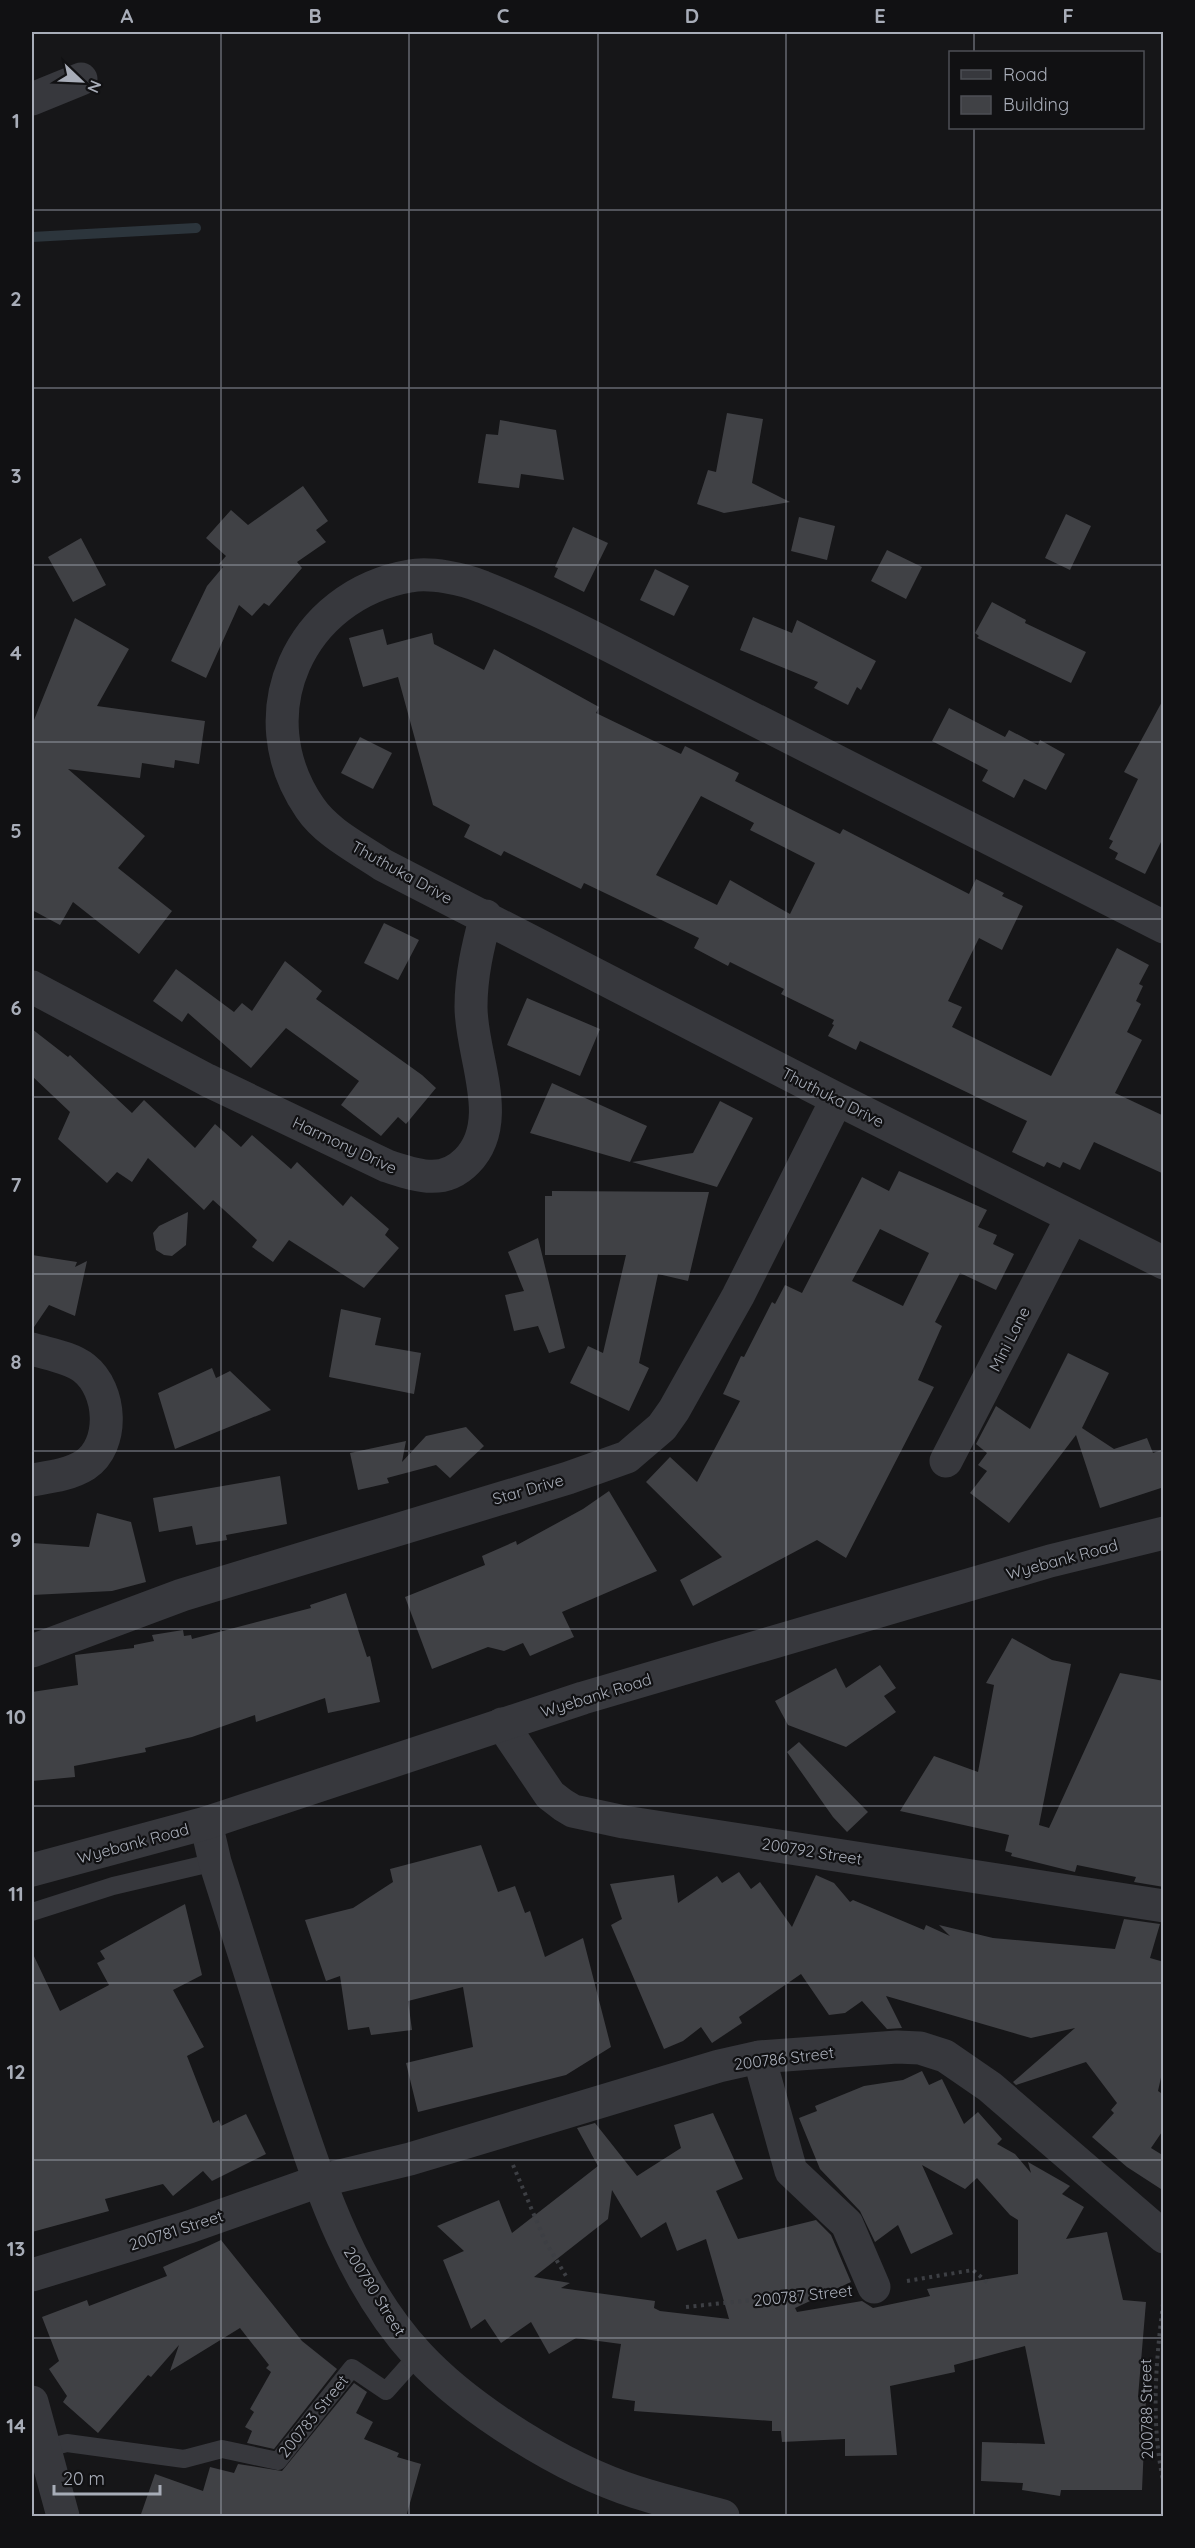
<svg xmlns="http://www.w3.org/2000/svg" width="1195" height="2548" font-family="Quicksand,sans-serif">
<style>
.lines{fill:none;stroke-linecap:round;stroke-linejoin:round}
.stream{stroke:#2c353c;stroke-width:10}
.building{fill:#404145;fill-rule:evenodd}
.path{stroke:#3d3f44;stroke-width:4;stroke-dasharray:3 4.5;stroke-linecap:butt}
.service{stroke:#37383d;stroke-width:18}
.minor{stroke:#37383d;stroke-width:33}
.tertiary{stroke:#37383d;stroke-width:33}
.grid{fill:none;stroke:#a8adb8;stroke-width:1.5;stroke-opacity:0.55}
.labels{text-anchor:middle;stroke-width:4.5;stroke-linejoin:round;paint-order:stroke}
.street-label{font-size:16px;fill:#a8adb8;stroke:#111113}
.neatline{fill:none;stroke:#a8adb8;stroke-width:2}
.grid-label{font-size:20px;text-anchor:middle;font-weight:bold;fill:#a8adb8}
</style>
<rect width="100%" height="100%" fill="#161618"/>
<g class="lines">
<path class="stream" d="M32 237 196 228"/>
</g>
<path class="building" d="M727 413 763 419 752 483 790 502 724 513 697 504 708 470 716 472Z
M500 420 556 430 564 480 521 474 519 488 478 483 486 434 498 435Z
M303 486 328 521 316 530 326 542 297 562 302 568 269 606 264 603 252 616 239 605 206 678 171 661 207 586 223 567 219 564 226 556 206 538 231 510 248 525Z
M1066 514 1091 526 1070 570 1045 558Z
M799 517 835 526 827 560 791 551Z
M573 527 608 543 584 592 554 577 558 568 555 567Z
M81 538 106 585 73 602 48 557Z
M887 550 922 567 906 599 871 581Z
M655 569 689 586 674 616 640 600Z
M992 602 1026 620 1025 623 1086 652 1071 683 977 638 979 636 975 633Z
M753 617 792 633 797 620 876 661 861 690 857 687 848 705 814 688 818 682 740 650Z
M75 618 129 649 97 706 205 721 199 764 175 760 174 768 142 763 140 778 68 769 145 836 118 868 172 911 139 954 73 902 60 925 32 910V725Z
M383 629 387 645 432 633 434 644 484 670 494 649 599 707 596 713 681 754 685 746 739 773 735 781 832 830 840 834 843 829 969 894 976 879 1004 893 1002 896 1023 906 1002 950 979 938 948 1001 962 1007 952 1027 1051 1076 1117 948 1149 965 1139 984 1143 986 1136 1001 1141 1004 1127 1032 1142 1040 1115 1093 1164 1116V1174L1094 1142 1080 1170 1063 1162 1060 1168 1047 1162 1044 1167 1012 1152 1027 1121 860 1041 856 1050 828 1036 834 1025 832 1024 834 1020 781 994 784 989 730 962 728 966 694 948 699 938 584 883 581 889 504 851 501 856 464 837 470 825 433 805 398 677 363 687 349 638ZM701 796 754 823 750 830 815 863 790 914 730 880 717 905 656 875Z
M1164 698V836L1145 874 1115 859 1118 853 1109 848 1113 841 1109 839 1138 779 1124 772Z
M949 708 1005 737 1009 730 1038 745 1040 740 1065 754 1046 790 1024 779 1014 798 982 781 988 770 932 741Z
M360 737 392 753 373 789 341 773Z
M384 923 419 940 398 980 364 963Z
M285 961 322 991 316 999 422 1075 436 1088 406 1124 398 1117 381 1136 341 1105 359 1081 286 1028 251 1068 188 1013 182 1022 153 1001 176 969 234 1012 242 1003 252 1011Z
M527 998 600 1029 580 1076 507 1045Z
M32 1029 68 1057 70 1055 132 1113 144 1100 195 1148 215 1124 241 1147 252 1135 291 1169 297 1162 343 1206 351 1196 389 1229 385 1235 399 1248 364 1288 289 1240 273 1262 252 1247 257 1240 213 1200 204 1210 148 1158 132 1182 117 1172 107 1183 58 1139 70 1112 32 1076Z
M552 1083 647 1126 630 1162 530 1133Z
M720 1101 753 1118 717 1187 632 1162 693 1153Z
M899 1171 987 1210 978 1227 997 1235 993 1244 1014 1254 996 1290 960 1273 935 1322 942 1326 918 1380 934 1387 846 1558 817 1540 693 1606 680 1580 722 1557 646 1482 670 1457 697 1482 740 1401 723 1394 741 1356 744 1357 772 1302 775 1304 785 1285 802 1293 862 1177 889 1191ZM880 1229 929 1253 903 1306 852 1281Z
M552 1191 709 1192 688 1281 658 1274 639 1363 649 1368 629 1411 570 1383 588 1346 603 1353 626 1255H545V1196H552Z
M188 1212 186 1245 172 1256 164 1255 156 1250 153 1233 159 1226Z
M538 1238 565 1348 549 1353 538 1326 514 1331 505 1295 524 1291 508 1252Z
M32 1255 77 1262 75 1267 87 1261 75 1316 49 1305 32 1330Z
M341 1309 381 1318 375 1345 421 1353 414 1394 329 1377Z
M1068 1353 1109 1373 1082 1428 1114 1449 1147 1438 1153 1453 1164 1449V1487L1100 1508 1076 1435 1009 1523 970 1493 987 1471 978 1465 987 1453 976 1444 996 1406 1030 1429Z
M212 1368 216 1378 230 1371 271 1410 175 1449 158 1393Z
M466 1427 484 1446 450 1478 436 1465 387 1478 389 1483 358 1490 350 1453 406 1441 402 1462 426 1436Z
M280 1476 287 1524 226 1535 227 1540 196 1545 192 1526 159 1532 153 1498Z
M609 1491 657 1571 562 1612 574 1637 530 1656 523 1643 504 1651 488 1647 432 1669 405 1597 485 1565 482 1556 516 1541 517 1545 583 1509Z
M97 1513 131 1522 146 1582 112 1591 32 1595V1543L89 1547Z
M346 1593 367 1657 370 1656 380 1702 328 1713 325 1698 256 1722 255 1715 192 1737 145 1748 146 1752 74 1766 75 1777 32 1781V1692L78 1685 75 1655 134 1648V1645L154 1641 152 1635 183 1630 184 1636 191 1635 192 1639 311 1608 310 1605Z
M1012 1638 1052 1660 1071 1664 1039 1825 1049 1828 1120 1673 1164 1681V1887L1134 1882 1136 1877 1077 1865 1075 1872 1011 1856 1012 1853 1005 1851 1009 1835 900 1811 934 1756 978 1772 994 1685 986 1683Z
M880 1665 896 1688 884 1696 896 1712 846 1747 788 1725 775 1701 836 1668 846 1688Z
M799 1742 868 1812 847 1832 833 1817 787 1752Z
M481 1845 498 1892 515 1886 525 1913 530 1911 545 1957 583 1938 611 2047 566 2075 418 2112 406 2063 473 2047 463 1987 408 2001 412 2030 371 2035 369 2027 348 2030 340 1976 326 1981 305 1920 353 1908 393 1882 390 1869Z
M739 1872 751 1889 760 1882 792 1927 816 1875 834 1883 850 1902 853 1900 924 1930 926 1925 950 1936 939 1925 993 1938 1115 1949 1124 1919 1160 1924 1150 1958 1164 1962V2064L1158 2091 1164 2095V2129L1151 2148 1164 2156V2191L1127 2167 1092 2137 1114 2113 1111 2110 1117 2103 1086 2062 1016 2085 1013 2082 1075 2028 1031 2038 886 1996 902 2028 887 2029 862 2001 845 2013 829 2015 801 1974 739 2017 742 2023 712 2043 701 2027 683 2041 664 2049 611 1925 622 1919 610 1884 674 1875 678 1903 717 1876 722 1883Z
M185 1904 202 1975 173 1990 204 2047 187 2056 213 2123 219 2120 221 2126 246 2114 266 2154 212 2181 203 2171 173 2196 163 2184 105 2199 109 2211 32 2232V1952L60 2011 109 1985 97 1963 105 1959 100 1951Z
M922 2071 929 2085 942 2079 964 2124 978 2112 1002 2139 997 2144 1015 2154 1031 2173 1028 2162 1070 2186 1062 2194 1084 2207 1066 2239 1107 2232 1123 2300 1146 2302 1138 2397 1146 2399 1142 2490H1061L1060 2496 1022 2490 1023 2483 981 2481 982 2442 1045 2444 1025 2346 954 2365 955 2372 890 2386 897 2455 845 2456V2439L782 2442 781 2431H772V2421L634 2411 635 2401 612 2398 621 2344 576 2338 549 2354 531 2322 501 2343 485 2319 471 2329 443 2260 464 2251 437 2226 499 2200 512 2233 598 2166 577 2128 595 2123 637 2176 681 2148 674 2125 713 2113 743 2179 716 2191 738 2239 816 2220 831 2235 851 2282 795 2308 797 2312 862 2301 873 2308 930 2296 927 2289 1018 2274V2220L1010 2215 977 2178 965 2189 922 2165 953 2234 911 2254 898 2225 875 2242 860 2211 820 2169 799 2118 817 2111 815 2106 864 2086 903 2080ZM612 2190 641 2238 666 2222 677 2251 706 2239 729 2319 660 2311 654 2308 655 2301 561 2288 570 2283 534 2277 608 2219Z
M221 2240 302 2341 337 2369 274 2449 247 2443 252 2431 245 2427 254 2412 250 2409 271 2372 266 2368 269 2365 240 2328 170 2371 179 2345 151 2377 148 2375 98 2433 63 2402 67 2396 49 2369 59 2361 42 2317 87 2300 89 2306 167 2276 163 2267Z
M354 2383 367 2392 356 2413 373 2422 364 2439 399 2453 397 2457 421 2464 406 2517H140L155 2474 203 2491 210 2467 234 2473 238 2464 282 2471Z"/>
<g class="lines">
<path class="path" d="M513 2165 545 2241 566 2276
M907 2281 973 2270 990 2285
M1164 2296C1156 2359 1150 2422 1164 2485
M686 2307 837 2291"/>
<path class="service" d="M32 1912 113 1886 215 1862
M43 2449 67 2443 184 2459 222 2449 278 2461 352 2368 386 2391 418 2355"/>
<path class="minor" d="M32 99 81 79
M1164 927C1011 850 859 771 706 695 632 658 559 617 483 587 464 579 430 572 410 576 300 595 245 714 310 808 327 833 358 848 383 865L837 1099 1164 1263
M32 987 207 1080 387 1166C416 1175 443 1186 467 1161 506 1121 471 1056 471 1007 471 975 478 946 486 916
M32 1349C48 1354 70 1357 84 1368 112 1390 115 1445 85 1465 69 1475 49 1477 32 1480
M946 1461 1072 1217
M32 1651 182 1595 568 1478 627 1457 662 1427 674 1410 738 1296 837 1099
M502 1724 550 1795 563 1805 573 1811 624 1822 1164 1906
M206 1823 215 1862C240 1940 264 2018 290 2096 321 2188 351 2282 418 2355 469 2410 564 2469 636 2492 664 2501 694 2508 723 2516
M759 2057 791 2171 847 2224 874 2287
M32 2275 189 2227 319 2181 410 2159 719 2066 759 2057 897 2047 920 2048 945 2056 990 2087 1164 2237
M32 2402 63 2516"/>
<path class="tertiary" d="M32 1870 206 1823 583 1698 1050 1561 1164 1533"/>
</g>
<path class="grid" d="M221 32V2516M409 32V2516M598 32V2516M786 32V2516M974 32V52M974 128V2516M32 210H1164M32 388H1164M32 565H1164M32 742H1164M32 919H1164M32 1097H1164M32 1274H1164M32 1451H1164M32 1629H1164M32 1806H1164M32 1983H1164M32 2160H1164M32 2338H1164"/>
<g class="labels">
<g class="street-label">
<text transform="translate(402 872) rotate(29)" y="6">Thuthuka Drive</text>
<text transform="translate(833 1097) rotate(27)" y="6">Thuthuka Drive</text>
<text transform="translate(345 1145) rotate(25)" y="6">Harmony Drive</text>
<text transform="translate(1009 1339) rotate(-63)" y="6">Mini Lane</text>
<text transform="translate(528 1489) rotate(-16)" y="6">Star Drive</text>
<text transform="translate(1062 1559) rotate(-15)" y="6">Wyebank Road</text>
<text transform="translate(596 1695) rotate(-17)" y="6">Wyebank Road</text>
<text transform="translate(133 1843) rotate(-15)" y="6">Wyebank Road</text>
<text transform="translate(812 1851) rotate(9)" y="6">200792 Street</text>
<text transform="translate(784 2058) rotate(-7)" y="6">200786 Street</text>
<text transform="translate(176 2230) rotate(-18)" y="6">200781 Street</text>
<text transform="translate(375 2291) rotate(58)" y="6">200780 Street</text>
<text transform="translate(803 2295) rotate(-6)" y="6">200787 Street</text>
<text transform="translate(1146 2409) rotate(-91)" y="6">200788 Street</text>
<text transform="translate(313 2416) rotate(-51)" y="6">200783 Street</text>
</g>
</g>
<rect width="1195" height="2548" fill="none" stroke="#111113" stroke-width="66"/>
<rect x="949" y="51" width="195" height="78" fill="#111113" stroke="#4d4f55" stroke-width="1.5"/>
<rect x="961" y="70" width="30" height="9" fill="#37383d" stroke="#4d4f55" stroke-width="1.5"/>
<text x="1003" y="81" font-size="18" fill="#a8adb8">Road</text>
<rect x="961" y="96" width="30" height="18" fill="#404145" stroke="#4d4f55" stroke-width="1.5"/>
<text x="1003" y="111" font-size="18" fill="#a8adb8">Building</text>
<g transform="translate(81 81) rotate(113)" stroke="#111113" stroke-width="4.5" paint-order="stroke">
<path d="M0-4.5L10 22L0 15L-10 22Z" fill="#a8adb8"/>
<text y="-9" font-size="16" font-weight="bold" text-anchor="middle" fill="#a8adb8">N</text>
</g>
<path d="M54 2485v9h106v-9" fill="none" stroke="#a8adb8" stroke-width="3"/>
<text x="63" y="2485" font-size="18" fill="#a8adb8" stroke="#111113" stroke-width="4.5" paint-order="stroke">20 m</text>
<rect x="33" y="33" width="1129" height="2482" class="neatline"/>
<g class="grid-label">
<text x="127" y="23">A</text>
<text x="315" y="23">B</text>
<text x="503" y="23">C</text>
<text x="692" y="23">D</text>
<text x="880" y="23">E</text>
<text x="1068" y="23">F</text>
<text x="16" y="128">1</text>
<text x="16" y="306">2</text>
<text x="16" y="483">3</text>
<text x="16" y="660">4</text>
<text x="16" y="838">5</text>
<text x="16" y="1015">6</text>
<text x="16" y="1192">7</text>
<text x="16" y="1369">8</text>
<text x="16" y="1547">9</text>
<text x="16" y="1724">10</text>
<text x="16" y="1901">11</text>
<text x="16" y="2079">12</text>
<text x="16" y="2256">13</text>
<text x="16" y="2433">14</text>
</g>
</svg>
